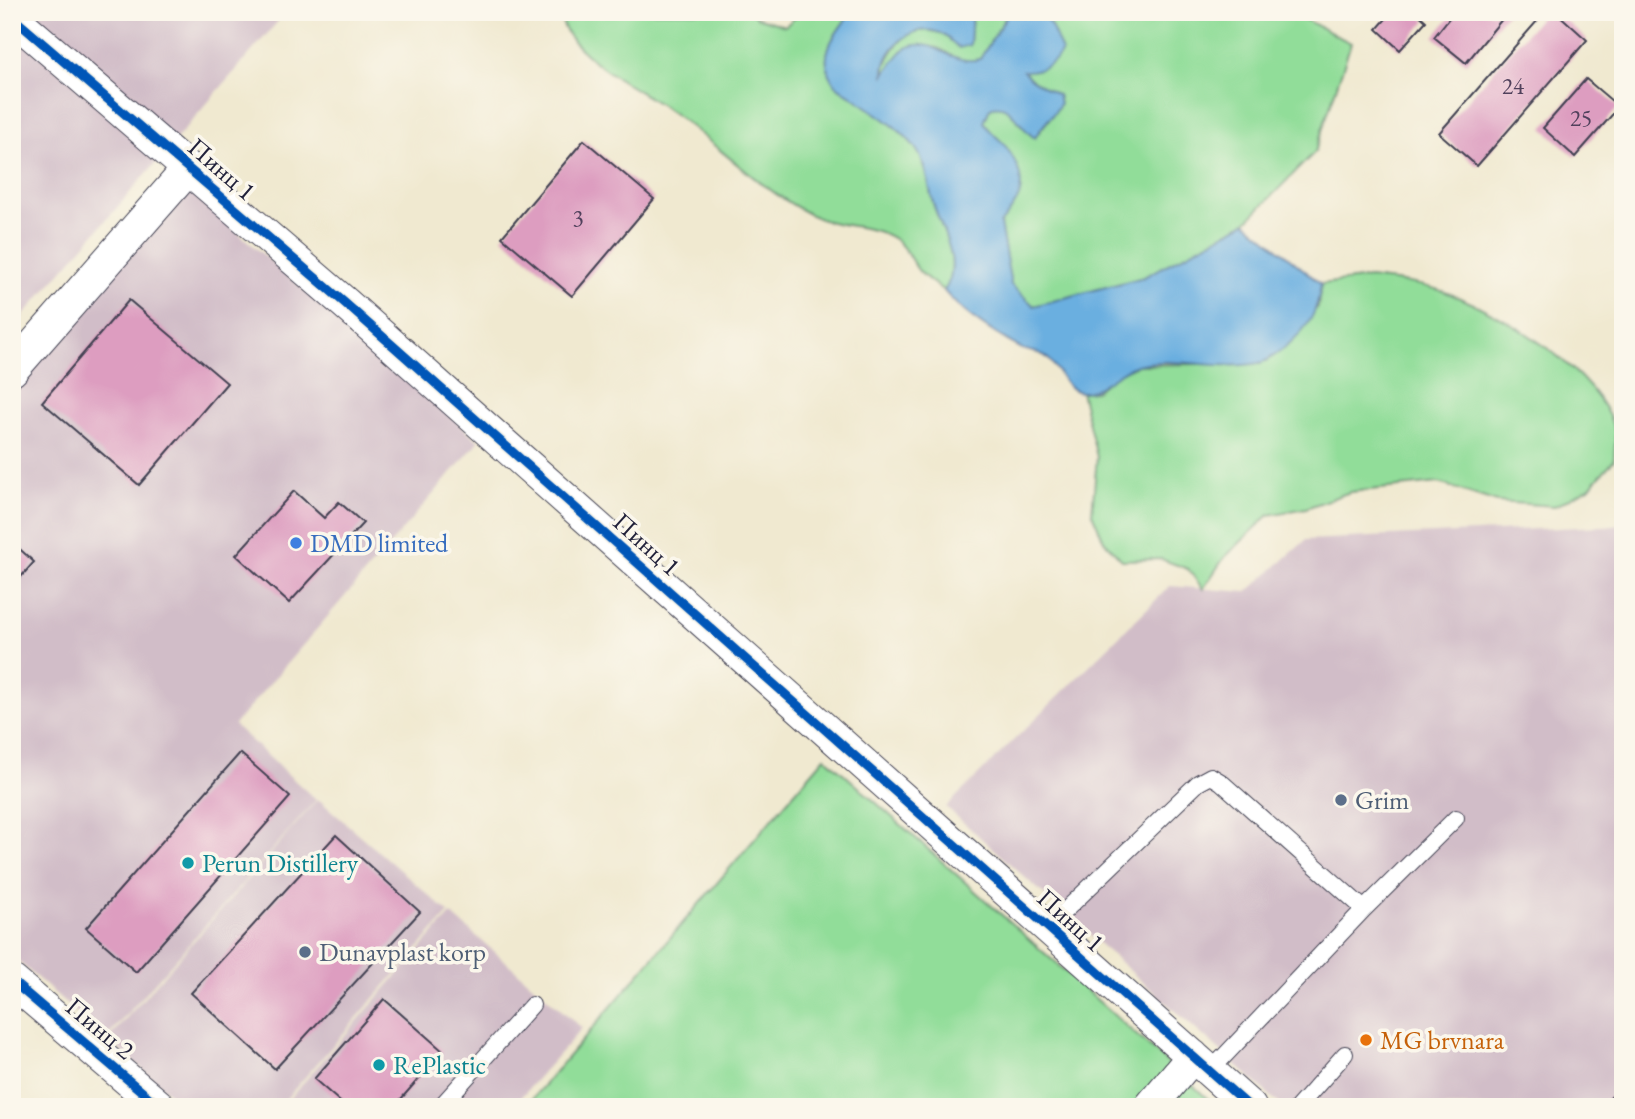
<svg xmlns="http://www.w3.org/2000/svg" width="1635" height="1119" font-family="'EB Garamond',serif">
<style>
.industrial{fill:#d1bdc8}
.green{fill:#91dd99;stroke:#5a806a;stroke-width:2}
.water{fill:#6aafe0;stroke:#46688e;stroke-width:2}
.building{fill:#dd9dc0}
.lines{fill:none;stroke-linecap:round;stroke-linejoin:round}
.service-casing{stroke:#414051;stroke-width:18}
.minor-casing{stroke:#414051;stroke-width:34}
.service{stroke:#fff;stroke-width:16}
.minor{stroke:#fff;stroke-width:32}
.cycleway-casing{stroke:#fbf7ec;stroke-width:13}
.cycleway{stroke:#0057b8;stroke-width:9}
.shop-dot{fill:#3f7fe0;stroke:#fbf7ec;stroke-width:2.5}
.service-dot{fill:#5c6f8a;stroke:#fbf7ec;stroke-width:2.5}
.culture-dot{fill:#0f9aa8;stroke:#fbf7ec;stroke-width:2.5}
.food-dot{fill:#e8710a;stroke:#fbf7ec;stroke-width:2.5}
.labels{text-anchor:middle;stroke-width:7;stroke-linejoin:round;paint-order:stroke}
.number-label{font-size:23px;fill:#51415c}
.street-label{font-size:26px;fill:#22223b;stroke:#fbf7ec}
.shop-label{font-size:26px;fill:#366cbe;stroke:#fbf7ec;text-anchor:start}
.service-label{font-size:26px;fill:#4e5e75;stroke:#fbf7ec;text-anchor:start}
.culture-label{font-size:26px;fill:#0d838f;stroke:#fbf7ec;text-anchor:start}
.food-label{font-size:26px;fill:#c56008;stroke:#fbf7ec;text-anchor:start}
</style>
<rect width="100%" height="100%" fill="#fbf7ec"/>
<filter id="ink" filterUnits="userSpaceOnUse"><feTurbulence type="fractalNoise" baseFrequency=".0143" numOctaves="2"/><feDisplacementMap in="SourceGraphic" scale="14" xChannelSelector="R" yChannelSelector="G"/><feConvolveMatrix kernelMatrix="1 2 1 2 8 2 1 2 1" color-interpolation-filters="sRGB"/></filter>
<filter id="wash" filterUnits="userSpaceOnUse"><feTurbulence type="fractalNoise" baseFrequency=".00686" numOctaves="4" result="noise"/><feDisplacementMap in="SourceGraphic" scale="28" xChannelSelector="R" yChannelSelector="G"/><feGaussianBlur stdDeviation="1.57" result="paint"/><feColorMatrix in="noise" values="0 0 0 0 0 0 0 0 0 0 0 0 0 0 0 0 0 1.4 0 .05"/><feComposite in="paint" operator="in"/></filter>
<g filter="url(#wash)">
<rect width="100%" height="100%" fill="#f0e9d0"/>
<path class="industrial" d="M12 12H286L12 329Z
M177 180 479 441 234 725 316 800 106 1038 12 956V375Z
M1623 525V1107H1283L946 807 1170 586 1247 592 1306 540Z
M318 799 449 913 279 1107H185L108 1039Z
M451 914 582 1028 512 1107H282Z"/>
<path class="green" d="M560 12H750L756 17 785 26 802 12H851C838 32 820 48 829 74 834 88 845 91 856 99 875 113 899 127 914 146 929 166 927 184 934 206 943 234 963 263 944 291 936 285 926 279 919 271 911 262 906 248 897 241 871 222 838 229 811 215 760 189 719 146 673 113 640 90 600 72 573 41 565 32 562 24 560 12Z
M972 12H1009L980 59C953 66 951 49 932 47 923 46 912 49 903 50L884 76C884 64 889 56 896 46 918 18 944 34 970 45Z
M1041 12H1291L1351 43 1315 152 1246 222 1144 277 1034 306 1011 285 1000 224C1006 216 1016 205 1019 196 1025 176 1014 157 1003 143 996 136 989 131 984 122L990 108 998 105 1006 106 1018 122 1035 138C1043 125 1053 117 1060 104L1058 95 1032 80 1022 70 1051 26Z
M1369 278C1396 281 1427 284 1453 295 1508 317 1594 369 1614 428 1617 437 1614 450 1614 460L1589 488 1555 506 1497 502 1439 483 1350 492 1306 508 1269 515 1224 558 1203 589 1188 569 1161 559 1122 560 1104 541 1092 513 1097 457 1081 392 1096 391 1115 374 1138 365 1261 363 1318 307 1321 284Z
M825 757 1217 1107H525Z"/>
<path class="water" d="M851 12H972L970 45 959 48C953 43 945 34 937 32 912 23 882 50 884 75 890 67 897 54 905 49 932 33 950 67 980 59L1009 12H1041L1051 26 1062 51C1055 65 1038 72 1023 71L1032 80 1058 95 1060 104C1053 117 1042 124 1035 138 1018 128 1012 100 990 108L984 122C989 131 996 136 1003 143 1014 157 1025 177 1019 196 1016 205 1006 216 1000 224L1011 285 1034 306 1144 277 1246 222 1321 284C1317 312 1311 324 1290 343 1282 350 1270 361 1259 363 1222 371 1172 356 1137 365 1118 370 1098 394 1081 392 1063 390 1059 366 1045 356 1038 351 1027 352 1020 348 993 333 964 315 944 291 963 263 943 234 934 206 927 184 929 166 914 146 899 127 875 113 856 99 845 91 834 88 829 74 820 48 838 32 851 12Z"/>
<g id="blocks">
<path class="building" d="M1392 12H1416L1426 21 1400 50 1377 29Z
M1454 12H1508L1466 63 1434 37Z
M1545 12H1556L1587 40 1477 166 1439 133Z
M1586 79 1619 107 1575 157 1543 128Z
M584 140 654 199 572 296 502 237Z
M129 300 227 383 139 485 42 402Z
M294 491 324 518 339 502 363 523 289 603 236 555Z
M12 542 34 562 12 587Z
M240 753 290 797 136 972 86 928Z
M336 835 420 912 275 1069 191 993Z
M384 999 443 1051 394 1107H346L314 1079Z
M1615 1093 1623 1100V1107H1601Z"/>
</g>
</g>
<g filter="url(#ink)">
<use href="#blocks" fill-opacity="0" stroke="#414051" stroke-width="2"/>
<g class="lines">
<defs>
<path id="service" d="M1048 927 1198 783 1211 776 1221 782 1364 909
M1210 1071 1364 909 1456 818
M440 1107 532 1005
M1298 1107 1345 1054"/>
<path id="minor" d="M12 17 346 304 1250 1107
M12 370 189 168
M12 981 160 1107
M1150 1107 1193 1056"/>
</defs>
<use href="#service" class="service-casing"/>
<use href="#minor" class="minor-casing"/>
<use href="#service" class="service"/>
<use href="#minor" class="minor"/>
<defs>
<path id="cycleway" d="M12 17 346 304 1250 1107
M12 981 160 1107"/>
</defs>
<use href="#cycleway" class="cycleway-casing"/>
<use href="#cycleway" class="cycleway"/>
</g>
</g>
<circle class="shop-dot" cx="296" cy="543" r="7"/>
<g class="service-dot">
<circle cx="1341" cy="800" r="7"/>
<circle cx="305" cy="952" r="7"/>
</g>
<g class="culture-dot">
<circle cx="188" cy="863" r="7"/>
<circle cx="379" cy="1065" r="7"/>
</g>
<circle class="food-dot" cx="1366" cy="1040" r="7"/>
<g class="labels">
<g class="number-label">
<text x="1513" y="94">24</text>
<text x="1581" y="126">25</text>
<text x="578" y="226">3</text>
</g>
<g class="street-label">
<text transform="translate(222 169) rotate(41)" y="9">Пинц 1</text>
<text transform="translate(647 544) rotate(42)" y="9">Пинц 1</text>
<text transform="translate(1071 920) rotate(42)" y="9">Пинц 1</text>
<text transform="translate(100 1028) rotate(40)" y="9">Пинц 2</text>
</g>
<g class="shop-label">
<text x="310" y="552">DMD limited</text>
</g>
<g class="service-label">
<text x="1355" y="809">Grim</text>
<text x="319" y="961">Dunavplast korp</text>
</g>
<g class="culture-label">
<text x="202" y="872">Perun Distillery</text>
<text x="393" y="1074">RePlastic</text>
</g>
<g class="food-label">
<text x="1380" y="1049">MG brvnara</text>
</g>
</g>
<rect width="1635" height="1119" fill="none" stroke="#fbf7ec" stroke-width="42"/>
</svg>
